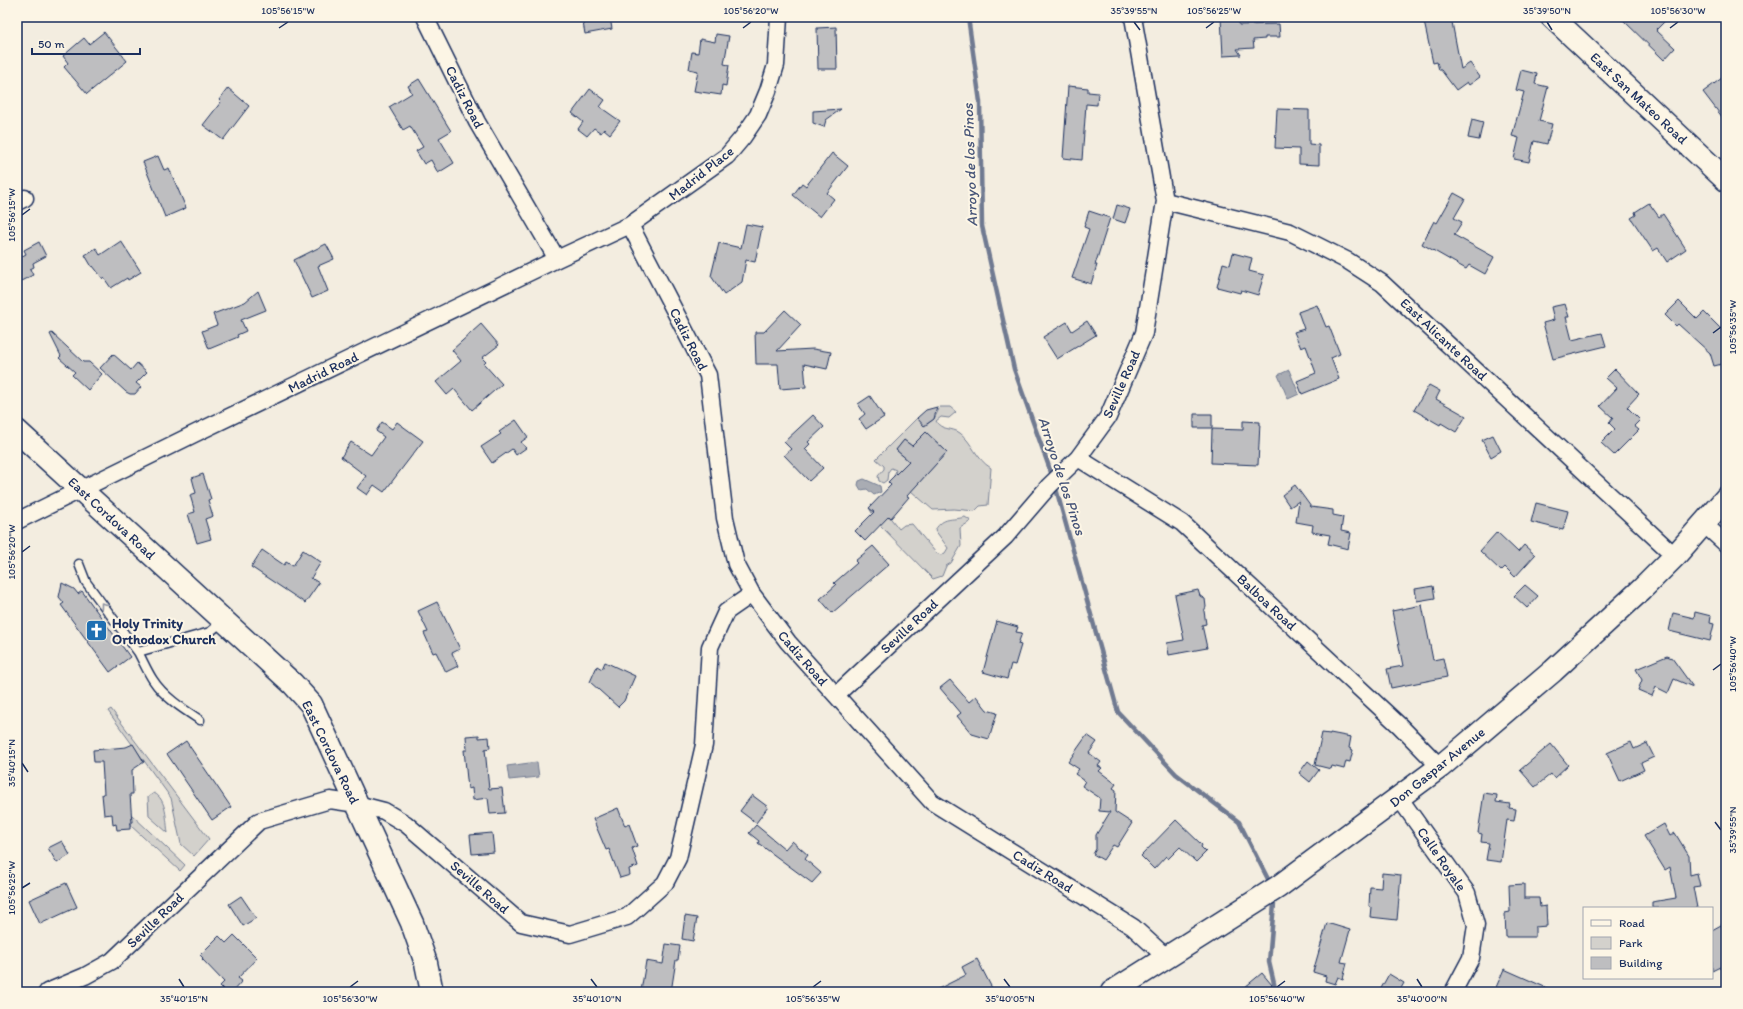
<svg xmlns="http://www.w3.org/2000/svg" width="1743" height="1009" font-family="Itim,sans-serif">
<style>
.green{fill:#d3d1cc;stroke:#778095}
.water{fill:#a9acb3;stroke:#707a91}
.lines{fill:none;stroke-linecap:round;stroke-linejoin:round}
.stream{stroke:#707a91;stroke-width:4.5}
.building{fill:#bebec0;stroke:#1b2f5e}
.lane-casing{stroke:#1b2f5e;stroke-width:11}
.street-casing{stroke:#1b2f5e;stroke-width:19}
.secondary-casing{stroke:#1b2f5e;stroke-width:25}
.lane{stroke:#fcf5e5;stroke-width:8}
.street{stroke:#fcf5e5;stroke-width:16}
.secondary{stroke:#fcf5e5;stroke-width:22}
.oneway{stroke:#8c92a2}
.ticks{fill:none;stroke:#1b2f5e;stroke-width:1.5}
.labels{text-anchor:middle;stroke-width:4;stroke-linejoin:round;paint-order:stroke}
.street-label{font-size:14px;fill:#1b2f5e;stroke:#fcf5e5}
.poi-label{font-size:14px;font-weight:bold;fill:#1b2f5e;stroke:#fcf5e5;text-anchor:start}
.water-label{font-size:15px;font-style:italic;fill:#465478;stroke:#fcf5e5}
.neatline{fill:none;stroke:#1b2f5e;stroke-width:1.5}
.ticks-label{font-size:10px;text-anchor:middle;fill:#1b2f5e}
</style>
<rect width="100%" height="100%" fill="#f3ede0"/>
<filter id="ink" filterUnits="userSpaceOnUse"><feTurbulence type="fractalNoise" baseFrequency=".025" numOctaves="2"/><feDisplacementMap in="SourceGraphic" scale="8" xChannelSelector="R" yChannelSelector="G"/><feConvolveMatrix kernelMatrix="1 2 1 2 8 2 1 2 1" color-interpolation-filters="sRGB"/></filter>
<g filter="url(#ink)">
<path class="green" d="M940 407H950L956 412 949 418 941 417 936 421C941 431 952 427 960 433 972 442 976 459 991 468L988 505 980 506 975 511 954 509 933 510 911 491 947 452 934 439 912 446 904 440 896 450 911 463 894 476 896 470 891 468 888 472 887 480 883 483 879 481 878 476 884 469V466L876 459 917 418 925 426 934 419Z
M869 508 883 521 888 515 899 529 904 525 912 524 936 553 941 555 945 553 948 548 935 530C944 516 951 521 965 517L971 521 960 528 961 546 951 563 946 566 942 576 933 579 878 523Z
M111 709 209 839 194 856 181 844 171 798 108 711Z
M154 793C167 799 166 821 168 833L149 816 148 797Z
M131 814 185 865 180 871 130 825V823H132Z"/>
<path class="water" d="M1289 370 1299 394 1288 399 1278 375Z
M864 479 880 486 881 492 874 495 867 489 861 490 858 485 859 481Z
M537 762 539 777 509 780 507 766Z"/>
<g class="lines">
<path class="stream" d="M968 17 980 102 982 226 1014 369 1053 478
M1055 485 1118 712 1176 774 1239 822 1269 881
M1274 904 1269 962 1276 992"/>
</g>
<path class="building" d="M582 17H610L612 29 585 34Z
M1221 17H1238L1239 25 1279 24 1280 37H1265V39L1253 40 1254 48 1237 49 1241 55 1223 56Z
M1423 17H1451L1461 69 1470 63 1480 77 1469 85 1467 82 1456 90 1441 70H1439L1437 62 1433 63Z
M1620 17H1669L1656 30 1675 48 1664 60Z
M836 27 837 69H818L817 28Z
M104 32 127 61 87 94 64 67 68 63 63 56 84 38 89 44Z
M716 34 729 36 724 64 729 65 726 86 722 85 721 95 694 91 698 71 689 69 692 52 698 53 700 39 715 42Z
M1521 70 1537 74 1535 84 1548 87 1539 121 1552 124 1547 144 1534 141 1529 162 1514 159 1519 138 1512 136 1524 92 1516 90Z
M1726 75V122L1703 92Z
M419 79 451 131 439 138 454 163 438 173 431 160 424 164 416 151 423 147 410 126 403 130 389 107 412 93 408 86Z
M1068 86 1088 88V92L1098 93 1097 105 1086 104 1082 160 1063 158Z
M228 88 249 106 223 140 203 125 221 102 219 100Z
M590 89 605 100 600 107 620 121 610 134 604 129 601 133 594 128 587 136 578 129 583 122 572 113Z
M841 109 826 120 824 127 813 123V111Z
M1277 109 1309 110V144L1319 145V165L1299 164V149L1275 148Z
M1472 119 1483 122 1479 140 1468 138Z
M832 153 848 166 827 193 834 199 820 217 793 195 802 183 806 186Z
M158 156 164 170 169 168 186 208 165 217 143 162Z
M1454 193 1465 199 1454 218 1462 222 1454 235 1494 257 1485 274 1469 265 1466 269 1422 244 1434 221 1437 223Z
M1649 203 1659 217 1663 214 1686 249 1667 262 1658 248 1653 251 1631 218 1636 215 1635 212Z
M1117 205 1130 209 1125 223 1113 219Z
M1089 211 1110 218 1095 265H1097L1091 284 1072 278 1089 229 1084 227Z
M746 224 762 227 755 262 746 260 742 282 724 295 711 276 719 243 741 248Z
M121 241 141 272 128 280 127 278 111 288 104 278 103 279 93 266 92 267 85 255 96 248 100 255Z
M39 242 46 256 33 263 34 267 30 269 33 275 17 283V259L26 254 24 250Z
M326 244 334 259 318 266 328 291 312 298 294 260Z
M1233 253 1252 258 1249 271 1264 275 1258 295 1241 290 1240 293 1217 287 1223 263 1230 265Z
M258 291 266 310 241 320 246 331 237 335 238 337 209 349 202 331 217 325 213 314 245 302Z
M1679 301 1697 319 1704 312 1726 334V363L1714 366 1710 353 1678 324 1676 326 1665 315Z
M1565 304 1569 317H1566L1572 340 1602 333 1606 346 1553 359 1543 323 1554 320 1551 307Z
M1317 305 1326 327 1329 326 1340 354 1331 358 1339 379 1302 394 1297 381 1316 373 1306 346 1301 348 1294 332 1304 329 1298 312Z
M785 310 801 325 777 351 813 349 831 352 827 369 804 364 806 387 780 389 778 364H756L755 332H764Z
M1087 321 1096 335 1057 359 1043 337 1067 322 1072 331Z
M481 324 499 345 482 358 486 362 484 364 502 384 472 410 454 389 447 395 436 382 461 361 452 350Z
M52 333 83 362H89L102 374 88 390 72 375 75 372 59 358 61 356 50 334Z
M113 354 131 370 137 363 147 372 136 383 141 387 135 394H130L126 392 100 368Z
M1615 369 1639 394 1627 407 1640 420 1634 426 1639 430 1614 455 1601 443 1615 429 1609 423 1613 418 1600 406 1617 388 1606 378Z
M1429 385 1440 391 1436 399 1466 416 1456 432 1441 423 1440 425 1414 410Z
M870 396 884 417 866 429 859 419 865 414 858 404Z
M937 407 934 419 924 426 917 418 926 410Z
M1194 414H1212V428H1194Z
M813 415 824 427 808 442 810 444 805 449 823 468 809 481 784 455 791 449 784 442Z
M516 420 528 437 521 442 526 448 516 455 512 449 492 463 481 447 501 434 499 432Z
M1243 421 1260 422 1258 465 1211 463 1212 429 1243 430Z
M382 422 392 429 397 422 423 441 384 492 374 485 367 495 357 488 366 476 341 457 351 442 371 455 384 437 376 431Z
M926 432 947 452 907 496 909 497 891 518 889 516 865 541 855 531 874 512 869 508 891 485 888 482 909 461 896 450 904 440 912 446Z
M1493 435 1501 451 1491 457 1482 440Z
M203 474 211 499 208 500 213 516 205 519 211 539 197 543 188 514 195 512 190 495 196 493 192 478Z
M1295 485 1311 507 1333 510V515L1343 517 1341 531 1351 533 1348 549 1328 544 1330 535 1312 532 1313 525 1296 522 1299 501 1290 507 1282 495Z
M1536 503 1568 511 1563 530 1531 522Z
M1497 532 1518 552 1524 545 1535 555 1515 577 1505 567 1501 571 1480 551Z
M873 546 889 564 832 613 820 599 836 585 834 583 857 563 855 561Z
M262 550 284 565 286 562 293 566 303 550 321 562 311 578 319 583 305 603 251 567Z
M62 583 74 589 78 594 82 591 130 657 110 672 61 605 64 603 59 597Z
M1525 585 1538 596 1527 608 1514 596Z
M1433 586 1435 598 1417 601 1415 589Z
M1198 590 1200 596 1205 599 1206 607 1204 611 1206 624 1202 625 1207 648 1169 655 1167 643 1184 640 1175 595Z
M437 602 460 649 452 653 458 666 446 672 436 652 433 653 424 633 428 632 418 611Z
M1422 605 1433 660 1443 658 1447 677 1391 688 1387 669 1403 666 1392 611Z
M1695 612 1711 616 1710 623 1714 624 1710 641 1669 631 1673 613 1694 618Z
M997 621 1018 627 1016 632 1022 633 1018 644 1021 645 1015 665 1011 664 1007 679 983 672Z
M1667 656 1672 658 1693 687 1674 679 1668 693 1656 687 1652 696 1638 690 1642 680 1636 669Z
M605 662 635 676 624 701 618 707 590 682 597 666 602 669Z
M950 680 969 702 976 696 987 710 997 713 989 739 972 734 957 716 961 713 940 688Z
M1322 733 1330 734V733L1351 737 1349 748 1353 750 1350 762 1346 761 1344 769 1332 766 1331 769 1315 765Z
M479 735V738L489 737 490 748 485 749 489 789 502 788 505 813 490 814 488 798 473 800 472 788 468 789 464 750H467L466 736Z
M1087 735 1097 742 1089 753 1101 762 1098 766 1102 768 1099 771 1116 784 1113 788 1116 790 1115 812 1132 823 1117 847 1113 845 1103 860 1093 854 1096 849V835L1110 812 1099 811 1100 798 1082 786 1085 781 1075 774 1079 769 1068 762Z
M186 741 231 807 212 820 167 754Z
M1631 742 1634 749 1647 743 1654 757 1641 763 1644 770 1620 781 1607 753Z
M133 744 144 762 132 770 133 794H130L132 823H130V829L117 830 116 824 113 825 112 814 104 815 102 794H104L102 762H94L93 750 126 747Z
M1551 744 1568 765 1554 778 1551 774 1535 787 1520 770Z
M1308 761 1319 770 1310 782 1299 773Z
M1484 793 1497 795 1496 802 1510 804 1509 808 1516 809 1514 821 1507 820 1501 862 1486 860 1489 843 1481 842 1482 834 1478 833Z
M752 795 768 807 756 823 740 811Z
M618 808 625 826 629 824 637 846 632 848 638 866 629 869 630 875 620 878 609 849 606 850 593 819Z
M1176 820 1202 845 1201 847 1206 852 1196 862 1180 847 1168 859 1166 856 1154 869 1141 856Z
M1664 824 1670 836 1675 833 1689 856 1690 875 1697 873 1700 886 1693 887 1697 908H1652V902L1676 898 1670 867 1665 870 1644 836Z
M756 825 785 849 792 841 808 855 805 859 821 873 812 883 758 843 759 841 749 833Z
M492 833 494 852 472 854 470 835Z
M62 841 70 855 57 863 48 848Z
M1382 873 1401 875 1397 920 1370 917 1371 907 1369 906 1370 887 1381 888Z
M66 883 77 907 40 924 29 900Z
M1524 884V898H1539L1540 907 1546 906 1547 926 1535 927V937H1506L1505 913 1510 912 1509 885Z
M241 896 256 918 243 926 229 904Z
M685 916 697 918 693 941 682 939Z
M1327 923 1350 930 1341 962 1347 963 1343 979 1338 977 1335 984 1325 981 1326 976 1313 972Z
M1721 925 1726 935V964L1712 971V930Z
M234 935 257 958 238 978 242 981 232 992H226L220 986 224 982 202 959 203 958 200 955 219 936 226 943Z
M666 944 680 946 678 960H676L671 992 641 991 646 961 663 964Z
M977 959 994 992H932L966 975 962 967Z
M1504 969 1556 992H1494Z
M1262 973 1272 985 1264 992H1239Z
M1389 974 1404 983 1399 992H1379Z"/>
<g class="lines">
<defs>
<path id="lane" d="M79 564 86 582 138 652 210 632 223 621
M138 652C143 661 147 671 153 680 164 697 183 709 200 720"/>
<path id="street" d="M425 17 477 122 557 259
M1165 201 1290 232 1348 261 1382 283 1675 556
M17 202 25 198
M630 225 708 375 725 518 736 564 752 594 788 642 932 802 1133 927 1167 958
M1078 458 1182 523 1400 726 1440 767
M17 521 198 432 557 259 630 225 727 156 743 137 758 115 768 91 776 65 779 17
M1704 524 1726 544
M836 695 1005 537 1049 486 1078 458 1108 417 1144 333 1165 201 1133 17
M1400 799 1467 893 1476 925 1471 958 1453 992
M47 992 85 976 112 961 259 821 330 800 357 804 384 811 406 824 521 923 570 934 627 917 665 883 678 858 704 745 710 647 726 612 752 594"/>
<path id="secondary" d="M1552 17 1726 180
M17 431 293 684 311 704 412 923 426 963 432 992
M1112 992 1278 887 1440 767 1553 671 1642 589 1675 556 1726 498"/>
</defs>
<use href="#lane" class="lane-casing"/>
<use href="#street" class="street-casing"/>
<use href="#secondary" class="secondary-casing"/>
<use href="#lane" class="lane"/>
<use href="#street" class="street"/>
<use href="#secondary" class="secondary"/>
</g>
<defs><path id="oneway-chevron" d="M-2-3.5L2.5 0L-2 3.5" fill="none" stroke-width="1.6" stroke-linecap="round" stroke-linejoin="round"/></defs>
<use class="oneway" href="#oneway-chevron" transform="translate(103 605) rotate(-127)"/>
</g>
<path class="ticks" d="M1134 22 1140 30M1547 22 1552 30M279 28 288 22M743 28 751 22M1206 28 1214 22M1670 28 1678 22M22 215 30 209M1713 333 1721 327M22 552 30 546M1713 670 1721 664M22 763 28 772M1715 822 1721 830M22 888 30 883M179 979 184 987M591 979 597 987M1004 979 1010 987M1417 979 1422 987M350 987 358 981M813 987 821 981M1277 987 1285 981"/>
<defs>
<symbol id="church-square" viewBox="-11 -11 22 22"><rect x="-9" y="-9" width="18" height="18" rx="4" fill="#1f6fb2" stroke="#fcf5e5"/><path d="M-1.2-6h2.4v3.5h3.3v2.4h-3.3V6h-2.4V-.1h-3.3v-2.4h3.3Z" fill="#fff"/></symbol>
</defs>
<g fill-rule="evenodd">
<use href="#church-square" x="84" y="618" width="25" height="25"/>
</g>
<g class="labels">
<g class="street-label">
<text transform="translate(465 97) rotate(63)" y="5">Cadiz Road</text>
<text transform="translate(1639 98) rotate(43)" y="5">East San Mateo Road</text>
<text transform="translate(701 173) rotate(-38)" y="5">Madrid Place</text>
<text transform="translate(689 339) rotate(63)" y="5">Cadiz Road</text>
<text transform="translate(1444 339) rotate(43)" y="5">East Alicante Road</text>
<text transform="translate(323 372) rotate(-26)" y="5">Madrid Road</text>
<text transform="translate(1121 384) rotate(-66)" y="5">Seville Road</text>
<text transform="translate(112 518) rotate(43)" y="5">East Cordova Road</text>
<text transform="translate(1267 602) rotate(43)" y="5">Balboa Road</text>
<text transform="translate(909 626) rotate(-43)" y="5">Seville Road</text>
<text transform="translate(803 658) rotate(49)" y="5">Cadiz Road</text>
<text transform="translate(331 752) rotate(64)" y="5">East Cordova Road</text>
<text transform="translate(1437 767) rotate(-39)" y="5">Don Gaspar Avenue</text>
<text transform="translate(1442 859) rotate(55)" y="5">Calle Royale</text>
<text transform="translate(1043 871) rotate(32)" y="5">Cadiz Road</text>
<text transform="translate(480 887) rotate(41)" y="5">Seville Road</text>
<text transform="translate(155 920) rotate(-44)" y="5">Seville Road</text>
</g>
<g class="poi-label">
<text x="112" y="628">Holy Trinity<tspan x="112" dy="16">Orthodox Church</tspan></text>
</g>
<g class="water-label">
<text transform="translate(970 165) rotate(-92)" y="5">Arroyo de los Pinos</text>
<text transform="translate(1062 476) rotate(72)" y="5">Arroyo de los Pinos</text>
</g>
</g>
<rect width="1743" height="1009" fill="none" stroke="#fcf5e5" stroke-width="44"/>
<rect x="1583" y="907" width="130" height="72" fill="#fcf5e5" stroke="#a2a6af"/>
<rect x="1591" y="920" width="20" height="6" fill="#fcf5e5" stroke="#a2a6af"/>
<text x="1619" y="927" font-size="12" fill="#1b2f5e">Road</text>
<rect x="1591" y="937" width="20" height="12" fill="#d3d1cc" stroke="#a2a6af"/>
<text x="1619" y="947" font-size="12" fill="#1b2f5e">Park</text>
<rect x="1591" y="957" width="20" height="12" fill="#bebec0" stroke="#a2a6af"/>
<text x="1619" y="967" font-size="12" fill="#1b2f5e">Building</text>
<path d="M32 48v6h108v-6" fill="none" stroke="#1b2f5e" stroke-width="2"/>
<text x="38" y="48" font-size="12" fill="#1b2f5e" stroke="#fcf5e5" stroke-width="3" paint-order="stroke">50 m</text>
<rect x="22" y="22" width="1699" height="965" class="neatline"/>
<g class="ticks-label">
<text x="288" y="14">105°56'15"W</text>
<text x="751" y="14">105°56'20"W</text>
<text x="1134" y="14">35°39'55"N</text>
<text x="1214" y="14">105°56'25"W</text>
<text x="1547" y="14">35°39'50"N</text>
<text x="1678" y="14">105°56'30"W</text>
<text transform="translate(11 215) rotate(-90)" y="4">105°56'15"W</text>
<text transform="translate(1732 327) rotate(-90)" y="4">105°56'35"W</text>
<text transform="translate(11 552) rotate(-90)" y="4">105°56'20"W</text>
<text transform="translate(1732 664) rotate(-90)" y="4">105°56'40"W</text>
<text transform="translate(11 763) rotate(-90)" y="4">35°40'15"N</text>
<text transform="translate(1732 830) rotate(-90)" y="4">35°39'55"N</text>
<text transform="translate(11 888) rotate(-90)" y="4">105°56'25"W</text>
<text x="184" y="1002">35°40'15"N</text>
<text x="350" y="1002">105°56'30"W</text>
<text x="597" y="1002">35°40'10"N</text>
<text x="813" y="1002">105°56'35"W</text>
<text x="1010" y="1002">35°40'05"N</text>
<text x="1277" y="1002">105°56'40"W</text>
<text x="1422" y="1002">35°40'00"N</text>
</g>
</svg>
